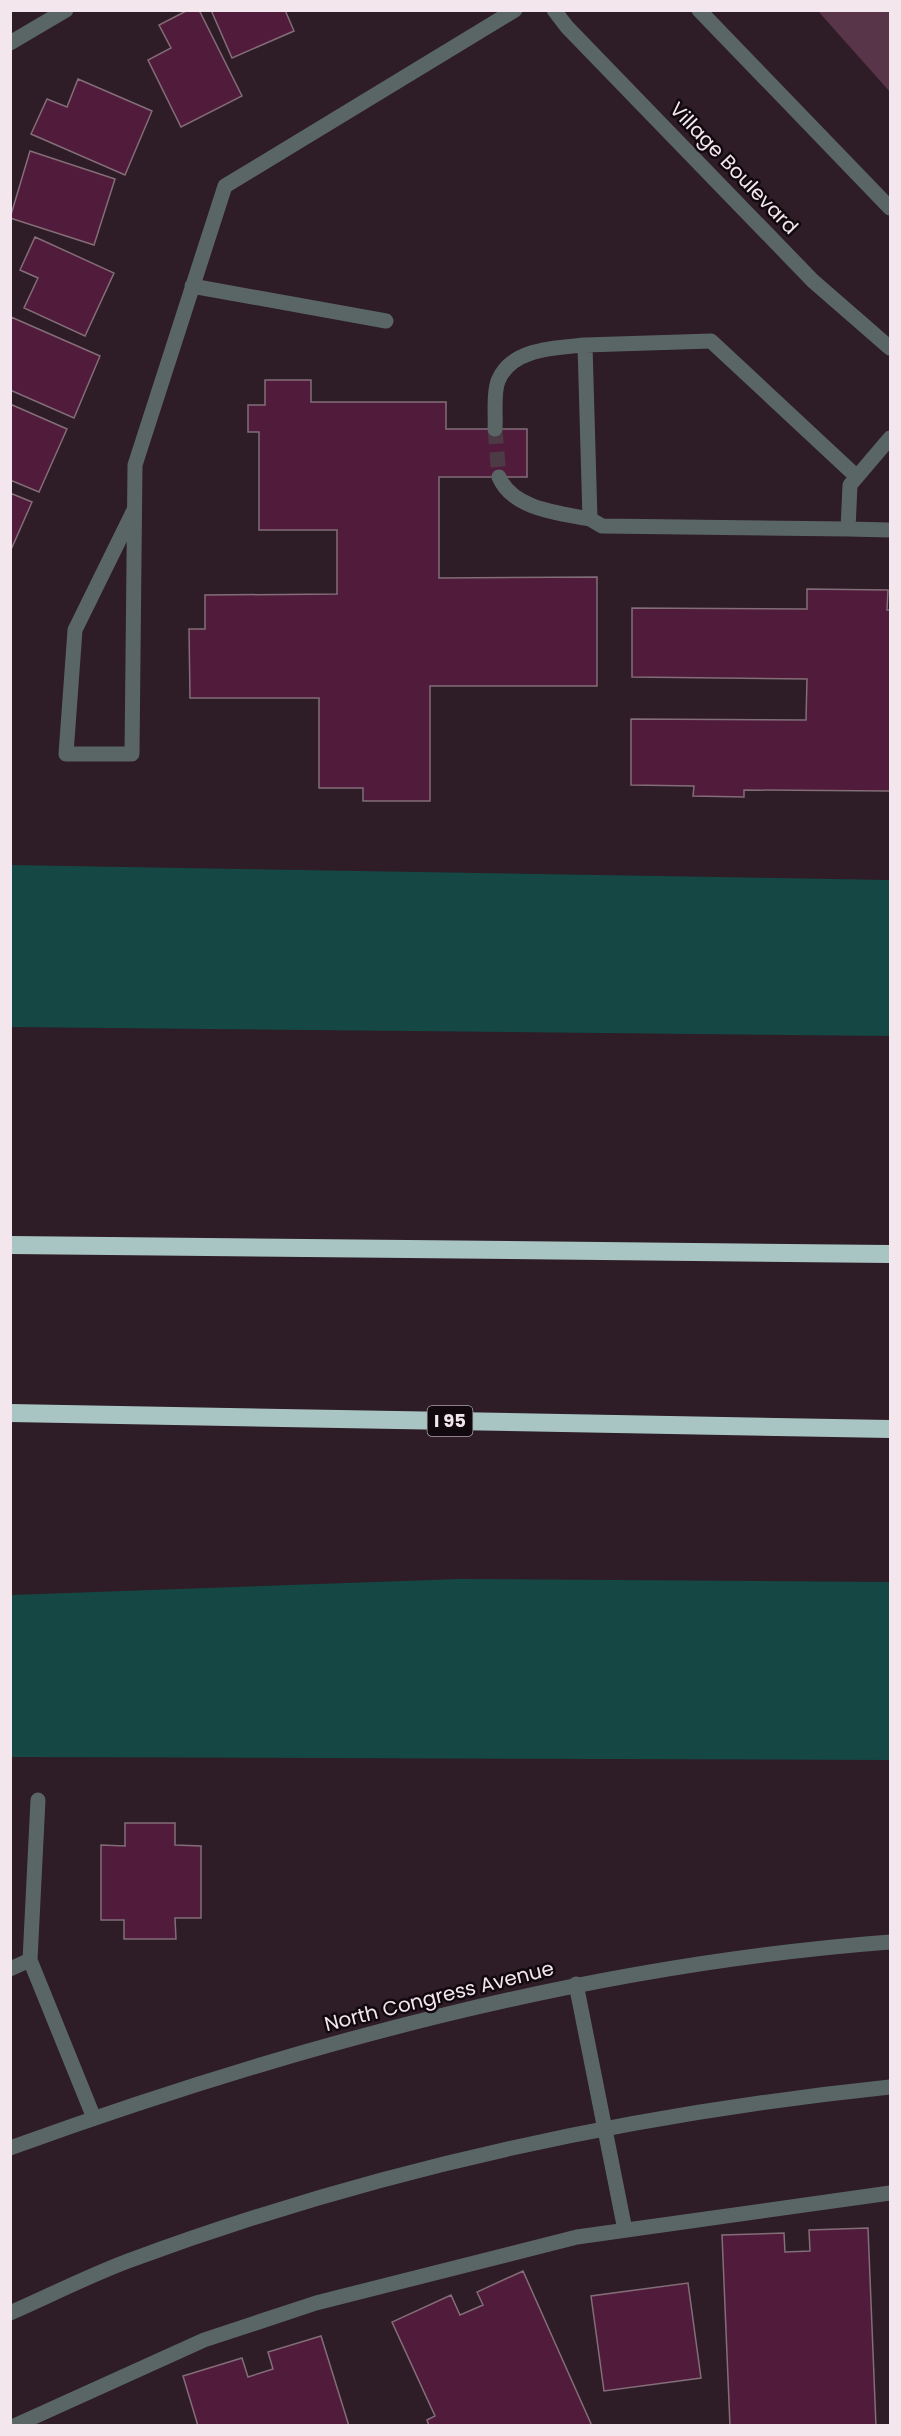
<svg xmlns="http://www.w3.org/2000/svg" width="901" height="2436" font-family="Poppins,sans-serif">
<style>
.green{fill:#593549}
.water{fill:#154745}
.building{fill:#511c3b;stroke:#836d78;stroke-width:1.5}
.lines{fill:none;stroke-linecap:round;stroke-linejoin:round}
.minor-tunnel{stroke:#4c3a44;stroke-width:15;stroke-dasharray:15 8;stroke-linecap:butt}
.minor{stroke:#5a6665;stroke-width:15}
.highway{stroke:#a8c5c3;stroke-width:18}
.labels{text-anchor:middle;stroke-width:5;stroke-linejoin:round;paint-order:stroke}
.shield{fill:#11090d;stroke:#afa4a9;stroke-width:1.5}
.shield-label{font-size:18px;font-weight:bold;fill:#f3e6ec}
.street-label{font-size:20px;fill:#f3e6ec;stroke:#11090d}
</style>
<rect width="100%" height="100%" fill="#2e1c26"/>
<path class="green" d="M818 11H890V92Z"/>
<path class="water" d="M11 865 890 880V1036L11 1027Z
M460 1579 890 1582V1760L11 1757V1595Z"/>
<path class="building" d="M188 10H199L242 96 181 127 148 60 171 48 159 25Z
M211 10H285L294 31 232 58Z
M78 79 152 111 125 175 31 134 47 99 67 107Z
M30 151 115 179 94 245 10 218Z
M35 237 114 273 85 336 24 308 38 278 20 270Z
M11 317 100 356 74 418 10 390Z
M265 380H311V402H446V429H527V477H439V578L597 577V686H430V801H363V788H319V698H190L189 629H205V595L337 594V530H259V432H248V405H265Z
M10 404 67 429 39 492 10 480Z
M10 493 32 502 10 552Z
M807 589 888 590 887 610H890V791L744 790V797L693 796 694 786 631 785V719L806 720 807 679 632 677V608L807 609Z
M125 1823H175V1845L201 1846V1918H175L176 1939H124V1920H101V1845L125 1846Z
M868 2228 876 2426H730L722 2235 784 2233 785 2252 810 2251 809 2230Z
M523 2271 592 2426H429L427 2420 435 2416 392 2322 451 2295 460 2315 483 2305 477 2292Z
M688 2283 701 2378 604 2391 591 2296Z
M321 2336 349 2426H198L183 2376 242 2358 248 2377 273 2369 268 2352Z"/>
<g class="lines">
<path class="minor-tunnel" d="M495 429 499 477"/>
<path class="minor" d="M554 10 567 27 813 281 890 348
M699 10 890 208
M10 43 66 10
M192 286 386 321
M495 429C496 416 493 394 498 381 511 348 555 348 585 345
M499 477C512 509 559 513 590 519
M857 477 711 341 585 345 590 519 602 526 848 529 850 485 890 438
M134 510 75 630 66 754H132L135 465 225 186 515 10
M848 529 890 530
M38 1800 30 1960 94 2118
M10 1969 30 1960
M576 1984 625 2230
M10 2148C295 2045 588 1965 890 1942
M10 2313C49 2296 88 2276 128 2261 373 2170 631 2114 890 2087
M14 2426 204 2340 316 2303 577 2237 890 2193"/>
<path class="highway" d="M10 1245 890 1254
M10 1413 890 1429"/>
</g>
<g class="labels">
<rect class="shield" x="427.5" y="1406" width="45" height="30" rx="4.5"/>
<g class="shield-label">
<text x="450" y="1427">I 95</text>
</g>
<g class="street-label">
<text transform="translate(734 168) rotate(46)" y="7">Village Boulevard</text>
<text transform="translate(439 1996) rotate(-14)" y="7">North Congress Avenue</text>
</g>
</g>
<rect width="901" height="2436" fill="none" stroke="#f3e6ec" stroke-width="24"/>
</svg>
